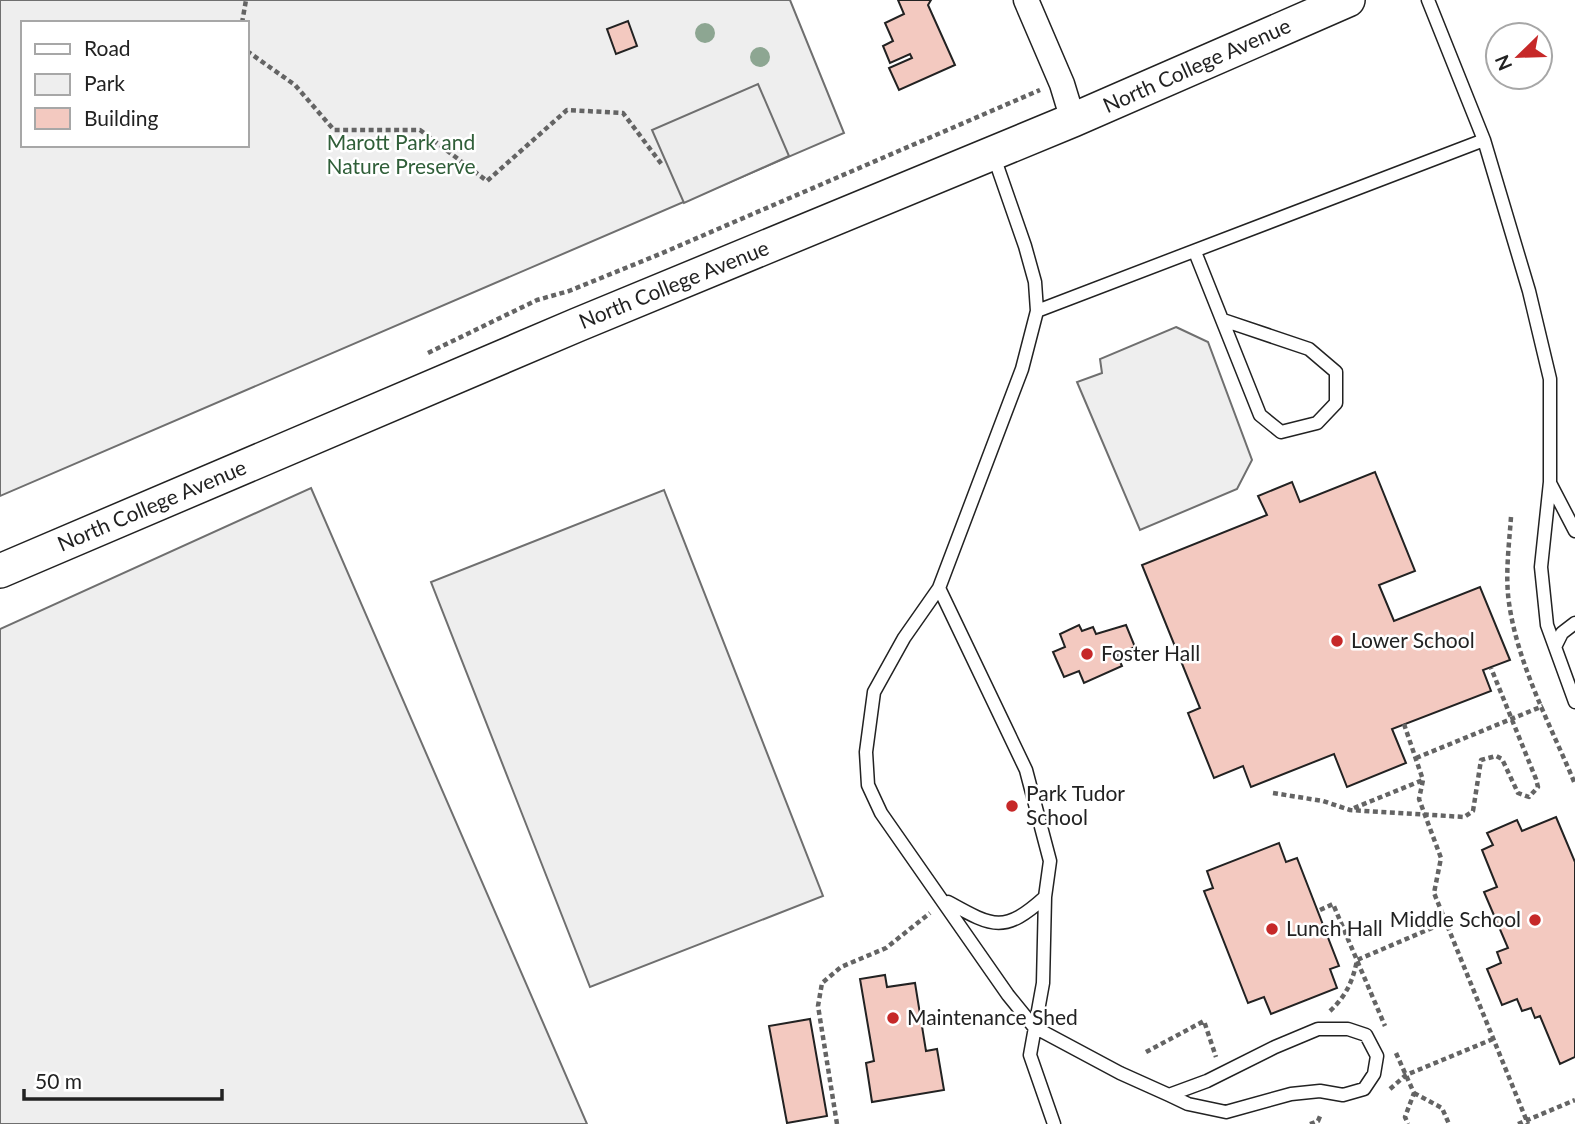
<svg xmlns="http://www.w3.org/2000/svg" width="1575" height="1124" font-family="Lato,sans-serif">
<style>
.green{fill:#eee;stroke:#6f6f6f;stroke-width:2;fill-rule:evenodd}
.parking{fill:#ededed;stroke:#6f6f6f;stroke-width:2}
.building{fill:#f3c9c0;stroke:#222;stroke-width:2}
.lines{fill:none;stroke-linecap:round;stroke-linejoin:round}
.lane-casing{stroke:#222;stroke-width:15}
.street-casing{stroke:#222;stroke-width:27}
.secondary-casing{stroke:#222;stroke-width:36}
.path{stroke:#646464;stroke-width:4.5;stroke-dasharray:5 3.5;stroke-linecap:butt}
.lane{stroke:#fff;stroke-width:12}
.street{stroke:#fff;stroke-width:24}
.secondary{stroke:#fff;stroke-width:33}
.tree{fill:#8da692}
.poi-dot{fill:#c62828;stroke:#fff;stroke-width:2.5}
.labels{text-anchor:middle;stroke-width:5;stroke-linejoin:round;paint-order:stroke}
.street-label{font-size:21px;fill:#222;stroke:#fff}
.park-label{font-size:21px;fill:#2f5e38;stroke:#fff}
.poi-label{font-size:21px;fill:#222;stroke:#fff;text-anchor:start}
</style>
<rect width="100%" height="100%" fill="#fff"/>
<path class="green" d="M0 0H790L844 133 0 496ZM23 23H247V145H23Z
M1176 327 1208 342 1252 460 1237 489 1140 530 1077 382 1102 373 1100 359Z
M311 488 587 1124H0V629Z
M664 490 823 896 590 987 431 582Z"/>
<path class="parking" d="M758 84 789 156 684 203 652 130Z"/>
<path class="building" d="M898 0H931L928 5 955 65 899 90 889 68 912 58 910 54 890 63 883 46 893 41 885 23 904 14Z
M628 21 637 46 616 54 607 29Z
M1375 472 1415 571 1379 585 1394 621 1480 587 1510 660 1483 670 1491 691 1392 729 1406 763 1347 787 1334 754 1251 787 1243 766 1214 778 1188 713 1200 708 1142 565 1267 515 1258 496 1292 482 1300 502Z
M1079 625 1082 631 1093 627 1096 634 1126 625 1135 647 1117 655 1122 666 1084 683 1079 671 1064 677 1053 652 1065 647 1060 634Z
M1556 817 1575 862V1057L1560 1064 1540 1016 1535 1018 1531 1008 1522 1011 1517 999 1502 1005 1487 969 1501 963 1497 952 1508 948 1484 892 1497 887 1482 850 1493 845 1487 833 1517 820 1522 831Z
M1279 843 1286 862 1297 858 1339 966 1330 969 1337 988 1271 1014 1264 997 1248 1003 1204 891 1213 888 1207 871Z
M885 975 887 987 915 983 926 1051 937 1049 944 1090 872 1102 866 1063 874 1061 860 979Z
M810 1019 827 1116 787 1123 769 1026Z"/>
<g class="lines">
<defs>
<path id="lane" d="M1428 0 1484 140 1529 291 1550 379V482L1541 567 1547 625 1575 702
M993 154 1025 246 1035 282 1037 311 1022 369 939 588 904 638 874 692 866 752 868 785 881 813 1008 995 1034 1027 1120 1073 1169 1095 1188 1104 1226 1112 1291 1094 1320 1091 1343 1095 1364 1089 1374 1074 1377 1056 1366 1035 1348 1029H1318L1275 1047 1207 1081 1169 1095
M1195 252 1260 415 1281 432 1317 423 1336 403V372L1309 349 1223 320
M1037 311 1484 140
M1550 483 1575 531
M939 588 1026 770 1050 861 1045 897C1004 934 993 927 948 902
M1555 647 1562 633 1575 623
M1045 897 1043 983 1030 1055 1054 1124"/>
<path id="street" d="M1026 0 1062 84 1073 120"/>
<path id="secondary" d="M0 571 577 325 1073 120 1348 0"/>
</defs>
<use href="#lane" class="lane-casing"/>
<use href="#street" class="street-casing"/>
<use href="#secondary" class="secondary-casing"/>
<path class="path" d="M242 23 246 0
M247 51 295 85 334 130H420L487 181 567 110 623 113 663 166
M428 353 537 300 569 291 660 254 1040 90
M1511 517C1509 546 1505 575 1509 603 1518 666 1551 726 1575 784
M1404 724 1423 780 1419 799 1441 858 1434 893 1528 1124
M1416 758 1543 706
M1273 793 1323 801 1350 810 1464 817 1473 811 1481 760 1496 756 1502 759 1518 793 1529 797 1538 787 1536 779 1491 668
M1354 808 1423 780
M1320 910 1333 904 1385 1026
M1330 1011C1346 996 1353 981 1357 960L1446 922
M1146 1052 1204 1021 1216 1057
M1396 1053 1414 1093 1405 1117 1408 1124
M1390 1089 1406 1075 1493 1039
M1414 1093 1442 1108 1449 1124
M837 1124 818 1006 822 983 841 967 886 948 930 913
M1310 1124 1318 1121 1321 1114
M1518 1124 1575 1100"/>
<use href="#lane" class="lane"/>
<use href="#street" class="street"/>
<use href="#secondary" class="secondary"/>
</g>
<g class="tree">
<circle cx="705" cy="33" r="10"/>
<circle cx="760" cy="57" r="10"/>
</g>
<g class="poi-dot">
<circle cx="1337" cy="641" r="7"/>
<circle cx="1087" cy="654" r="7"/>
<circle cx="1012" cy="806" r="7"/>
<circle cx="1535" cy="920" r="7"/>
<circle cx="1272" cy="929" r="7"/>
<circle cx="893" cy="1018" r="7"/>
</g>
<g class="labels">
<g class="street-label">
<text transform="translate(1197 66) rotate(-24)" y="7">North College Avenue</text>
<text transform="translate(674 285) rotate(-22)" y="7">North College Avenue</text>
<text transform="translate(152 506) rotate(-23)" y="7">North College Avenue</text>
</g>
<g class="park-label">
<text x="401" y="150">Marott Park and<tspan x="401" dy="24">Nature Preserve</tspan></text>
</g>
<g class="poi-label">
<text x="1351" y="648">Lower School</text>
<text x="1101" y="661">Foster Hall</text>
<text x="1026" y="801">Park Tudor<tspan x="1026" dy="24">School</tspan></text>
<text x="1521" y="927" text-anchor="end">Middle School</text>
<text x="1286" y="936">Lunch Hall</text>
<text x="907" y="1025">Maintenance Shed</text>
</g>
</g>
<rect x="21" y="21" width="228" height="126" fill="#ffffff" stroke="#a7a7a7" stroke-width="2"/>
<rect x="35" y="44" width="35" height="10" fill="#ffffff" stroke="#a7a7a7" stroke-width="2"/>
<text x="84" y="56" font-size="21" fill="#222222">Road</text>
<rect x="35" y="74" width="35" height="21" fill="#eeeeee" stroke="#a7a7a7" stroke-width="2"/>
<text x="84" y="91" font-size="21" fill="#222222">Park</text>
<rect x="35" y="108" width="35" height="21" fill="#f3c9c0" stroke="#a7a7a7" stroke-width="2"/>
<text x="84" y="126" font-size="21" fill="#222222">Building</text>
<g transform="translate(1519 56) rotate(247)"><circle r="33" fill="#ffffff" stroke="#a7a7a7" stroke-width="2"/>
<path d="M0-5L12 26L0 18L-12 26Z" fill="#c62828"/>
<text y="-10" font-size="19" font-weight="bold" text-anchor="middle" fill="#222222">N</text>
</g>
<path d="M24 1089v10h198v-10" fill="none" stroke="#222222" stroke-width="3.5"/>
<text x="35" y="1089" font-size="21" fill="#222222" stroke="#ffffff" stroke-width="5" paint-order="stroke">50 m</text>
</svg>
